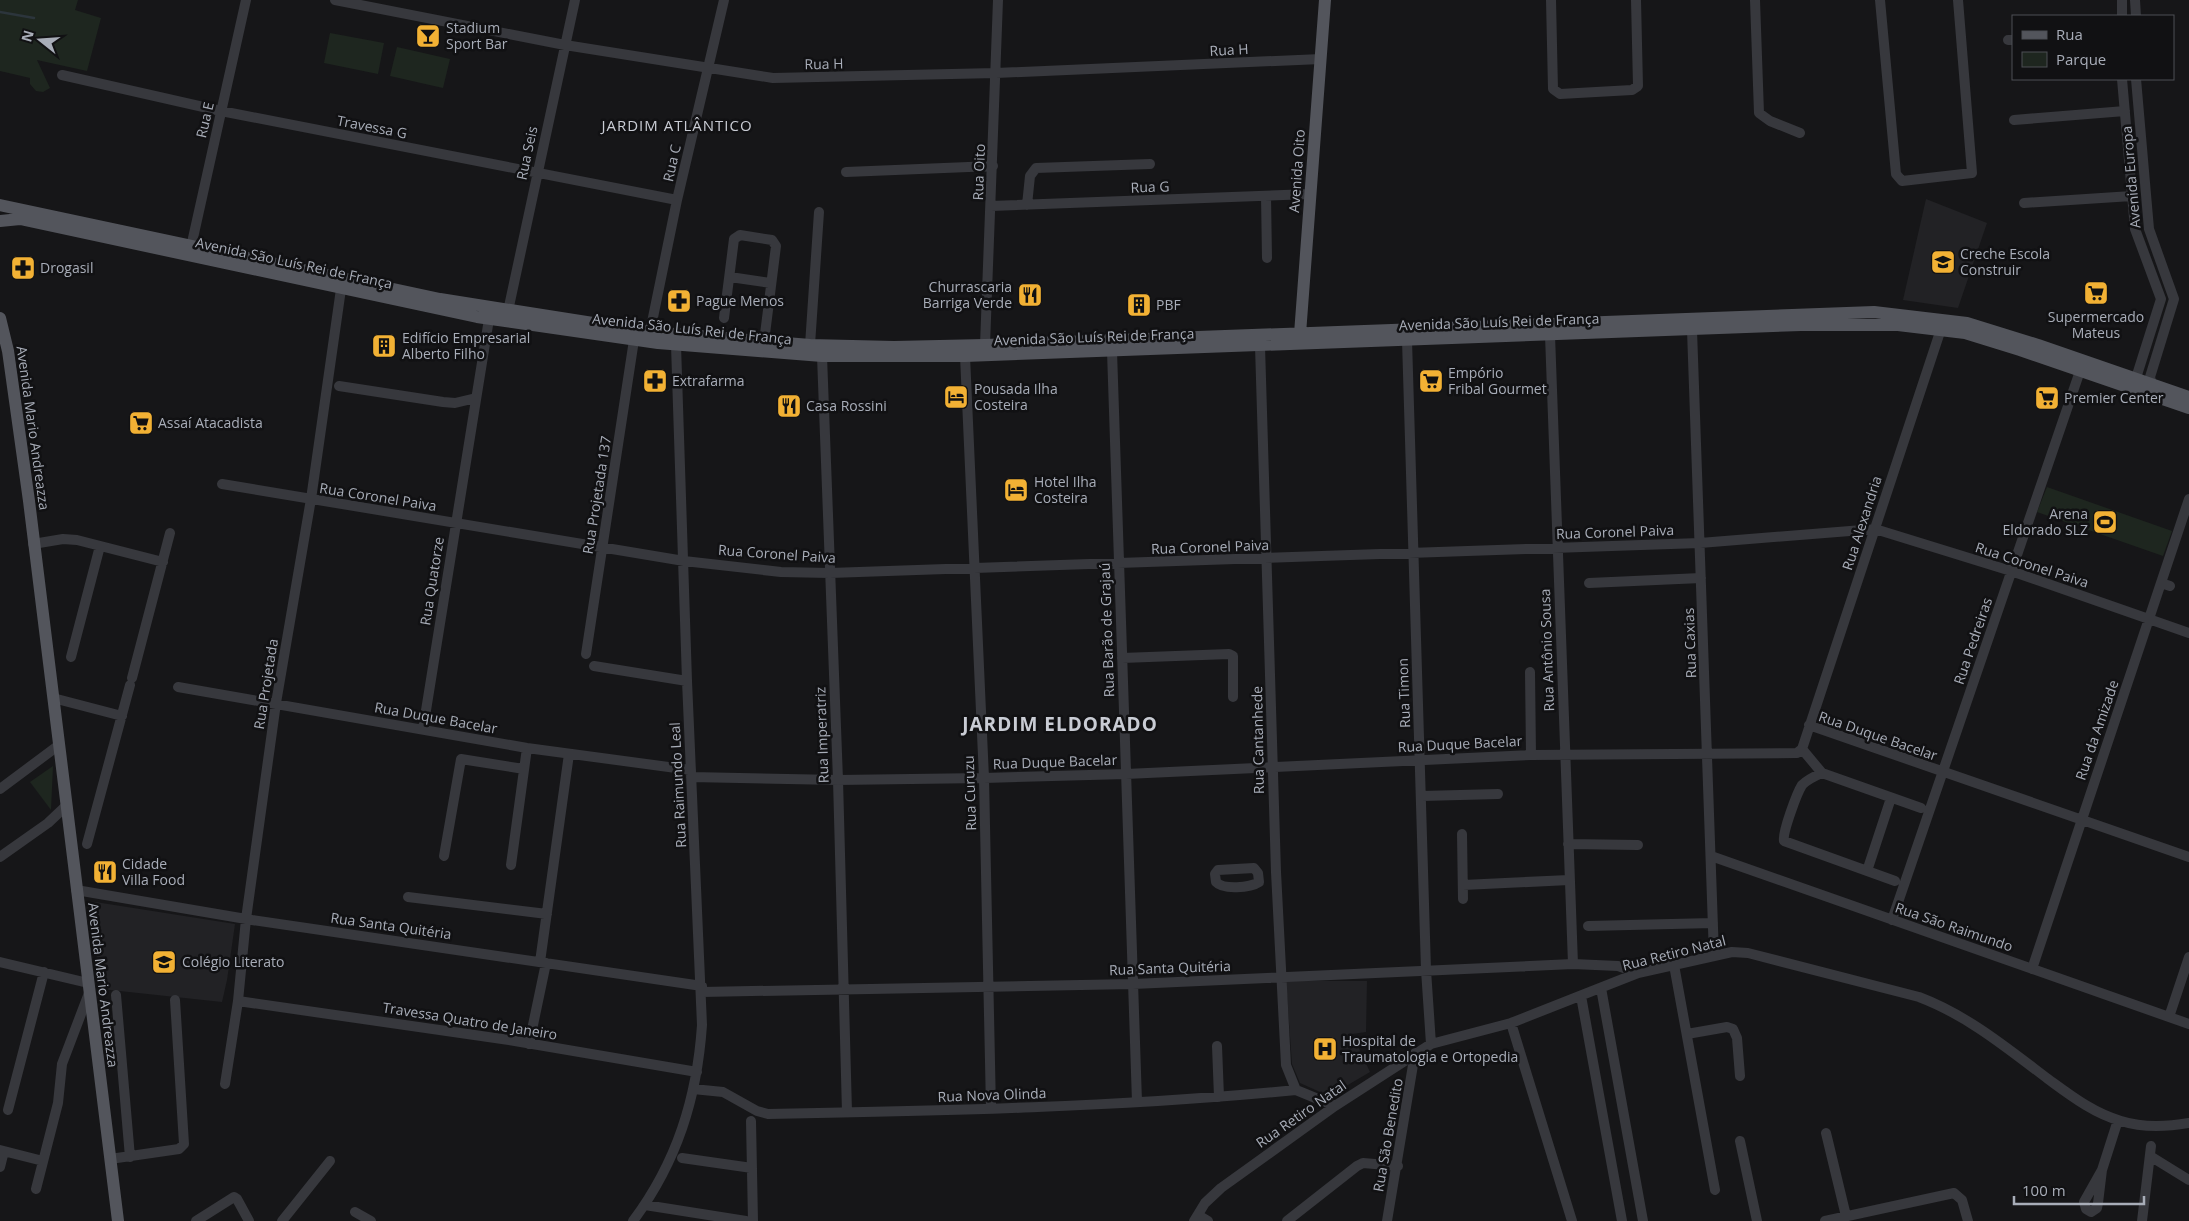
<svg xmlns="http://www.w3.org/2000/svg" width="2189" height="1221" font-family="'Open Sans',sans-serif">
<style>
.built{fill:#222225}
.green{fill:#1e261f}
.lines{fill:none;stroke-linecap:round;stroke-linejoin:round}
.stream{stroke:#2c353c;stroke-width:2.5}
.minor{stroke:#37383d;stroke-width:10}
.major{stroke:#53555c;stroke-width:12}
.labels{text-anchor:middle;stroke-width:5;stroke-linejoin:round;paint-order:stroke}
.poi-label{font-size:14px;fill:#a8adb8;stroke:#111113;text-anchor:start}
.street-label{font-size:14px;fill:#a8adb8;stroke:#111113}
.neighbourhood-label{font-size:15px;letter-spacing:1px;fill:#c9ccd4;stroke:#111113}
.district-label{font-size:19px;font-weight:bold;letter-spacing:1px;fill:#c9ccd4;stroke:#111113}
</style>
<rect width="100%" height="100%" fill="#161618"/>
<path class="built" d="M1926 199 1987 223 1958 308 1903 300Z
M89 901 235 924 227 980 222 1002 101 989Z
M1286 981H1367L1366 1032 1352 1034 1370 1072 1329 1096 1300 1083 1292 1064Z"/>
<path class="green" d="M0 0H78L75 10 101 18 87 71 37 60 50 88 43 92 36 91 30 84V78L0 71Z
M330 33 384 43 378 74 324 63Z
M397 47 450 59 443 88 390 76Z
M2047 487 2172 531 2163 556 2037 512Z
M53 766 51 810 30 782Z"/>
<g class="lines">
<path class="stream" d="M0 12 34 18"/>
<path class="minor" d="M335 0 565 45 773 78 996 73 1321 59
M1551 0 1553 89 1560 94 1632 90 1638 86 1636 0
M1755 0 1759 113 1770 121 1800 133
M1880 0 1896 174 1902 181 1972 173 1958 0
M2122 0V16
M2135 0 2136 16
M2008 40H2013
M62 75 221 111 677 200
M2122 79 2135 229 2161 299 2136 378 2137 386
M2136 79 2149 229 2174 299 2150 377 2152 384
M2014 120 2125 111
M846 172 993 166
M1266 196 1267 258
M2024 203 2132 196
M1027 205 1030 176 1036 168 1150 164
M991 206 1311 194
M191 247 246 0
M730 277 771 283
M508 311 575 0
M724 318 734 239 740 235 772 240 776 246 764 342
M1692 330 1714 956
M650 332 677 200 724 0
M1550 335 1573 964
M1407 340 1426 970 1431 1044
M810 345 819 212
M985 345 998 0
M1108 345 1112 351 1137 1102
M1260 346 1276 872 1286 1065 1296 1090 1335 1106
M822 356 838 780 847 1112
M965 356 984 778 991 1109
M339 386 443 402 455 403 476 398
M222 484 684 561 781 572 830 573 1700 543 1875 529 2011 571 2189 633
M33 544 63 539 77 540 163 562
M1589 583 1701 578
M2161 583 2170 586
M586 654 634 340
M71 657 100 546
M1122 658 1229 654 1233 656V697
M594 666 687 681
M1530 672 1531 755
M132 678 170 533
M178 687 527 748 691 770
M53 698 122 716
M1809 725 2189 857
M423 729 489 319
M1802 749 1822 773 1921 808
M1822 773C1815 776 1808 779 1802 785 1797 793 1782 833 1784 841L1895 881
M691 777 838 780 984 778 1126 774 1531 755 1797 753 1802 749 1941 329
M0 789 59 745
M1422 796 1498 794
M1462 834 1463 899
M87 844 130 685
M1568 844 1638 845
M444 856 461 759 524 769
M1711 856 2189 1024
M0 857 48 823 66 806
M511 865 527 748
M1254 868 1258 873 1259 882C1250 888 1223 890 1216 882L1215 874 1218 870Z
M1867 871 1891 798
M1463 885 1569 880
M76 890 252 920 702 986
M408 897 547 914
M1892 920 2080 371
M1588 926 1713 923
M0 962 88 983
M540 962 569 754
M1674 965 1715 1190
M2032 969 2189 499
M1601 988 1643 1221
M702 992 1133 984 1573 964 1618 966 1638 973
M116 995 130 1157
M1581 996 1622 1221
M238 1001 509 1040 697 1072
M2169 1017 2189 957
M1511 1023 1572 1221
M1687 1034 1727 1027 1733 1029 1737 1038 1740 1076
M529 1044 546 963
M1217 1046 1219 1097
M225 1084 238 1001 246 919 276 703 311 499 341 289
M693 1089 723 1092 757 1111 768 1114C944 1111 1121 1107 1296 1090
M8 1110 44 972
M751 1121 753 1221
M1826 1133 1846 1216
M1740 1141 1757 1221
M0 1150 43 1161
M2150 1156 2189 1180
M682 1158 752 1168
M110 1159 179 1149 184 1144 175 1000
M0 1167 4 1151
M2102 1170 2098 1203 2097 1208 2091 1212 2086 1209 2084 1202 2102 1170 2118 1120
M36 1189 58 1103 62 1064 89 993
M645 1205 746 1221
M355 1212 371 1221
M1198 1215 1208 1221
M196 1221 234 1197 237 1199 249 1221
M282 1221 330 1161
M633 1221C677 1162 697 1098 702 1025L687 681 676 345 672 339
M1194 1221 1205 1203 1221 1188 1335 1106 1431 1044 1511 1023 1638 973 1732 952 1748 953 1919 997C1967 1015 2007 1048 2048 1079 2070 1095 2093 1113 2121 1121 2143 1128 2166 1127 2189 1123
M1287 1221 1357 1166 1363 1163 1398 1166
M1387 1221 1415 1053
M1825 1221 1954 1193 1962 1200 1968 1221
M2142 1221 2151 1146"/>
<path class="major" d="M0 205 440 299 650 332 810 345 894 347 985 345 1874 312 1967 323 2038 345 2189 397
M0 221 20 219 477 317 658 343 822 356H965L1801 325H1898L1965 333 2020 350 2189 408
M0 318 8 351 29 501 118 1221
M1303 341 1300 334 1325 0"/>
</g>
<defs>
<symbol id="bar-square" viewBox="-11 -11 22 22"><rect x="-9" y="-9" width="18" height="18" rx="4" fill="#f2b134" stroke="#111113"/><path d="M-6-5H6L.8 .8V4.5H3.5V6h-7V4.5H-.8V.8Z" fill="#111"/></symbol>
<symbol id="school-square" viewBox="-11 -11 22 22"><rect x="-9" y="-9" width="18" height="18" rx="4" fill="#f2b134" stroke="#111113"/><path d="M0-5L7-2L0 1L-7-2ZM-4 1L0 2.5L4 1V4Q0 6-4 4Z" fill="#111"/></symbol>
<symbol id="pharmacy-square" viewBox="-11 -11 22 22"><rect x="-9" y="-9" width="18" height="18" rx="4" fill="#f2b134" stroke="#111113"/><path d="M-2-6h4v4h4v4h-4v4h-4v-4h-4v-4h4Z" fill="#111"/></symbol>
<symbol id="supermarket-square" viewBox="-11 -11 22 22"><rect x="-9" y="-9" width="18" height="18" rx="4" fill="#f2b134" stroke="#111113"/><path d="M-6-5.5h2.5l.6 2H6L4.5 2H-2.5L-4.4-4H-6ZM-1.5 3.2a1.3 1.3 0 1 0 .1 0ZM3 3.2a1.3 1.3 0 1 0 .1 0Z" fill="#111"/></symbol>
<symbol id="restaurant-square" viewBox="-11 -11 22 22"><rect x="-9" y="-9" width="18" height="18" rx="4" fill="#f2b134" stroke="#111113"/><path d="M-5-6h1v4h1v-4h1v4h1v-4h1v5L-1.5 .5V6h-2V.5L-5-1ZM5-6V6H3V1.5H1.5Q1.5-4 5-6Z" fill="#111"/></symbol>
<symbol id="building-square" viewBox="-11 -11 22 22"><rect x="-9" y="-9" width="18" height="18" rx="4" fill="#f2b134" stroke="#111113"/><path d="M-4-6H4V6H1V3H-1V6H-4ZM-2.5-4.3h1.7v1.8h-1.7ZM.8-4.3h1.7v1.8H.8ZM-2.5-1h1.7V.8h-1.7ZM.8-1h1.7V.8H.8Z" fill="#111"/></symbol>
<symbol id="hotel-square" viewBox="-11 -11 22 22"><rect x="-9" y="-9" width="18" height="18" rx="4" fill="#f2b134" stroke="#111113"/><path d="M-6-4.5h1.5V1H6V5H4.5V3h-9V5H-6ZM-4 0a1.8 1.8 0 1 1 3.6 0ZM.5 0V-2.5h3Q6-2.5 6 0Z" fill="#111"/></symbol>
<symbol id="stadium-square" viewBox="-11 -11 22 22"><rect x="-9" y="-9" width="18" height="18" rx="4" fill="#f2b134" stroke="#111113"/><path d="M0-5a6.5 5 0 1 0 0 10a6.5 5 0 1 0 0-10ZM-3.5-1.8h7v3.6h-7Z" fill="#111"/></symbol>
<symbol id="hospital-square" viewBox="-11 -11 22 22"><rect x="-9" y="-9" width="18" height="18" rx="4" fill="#f2b134" stroke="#111113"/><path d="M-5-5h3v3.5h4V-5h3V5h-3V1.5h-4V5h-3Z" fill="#111"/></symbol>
</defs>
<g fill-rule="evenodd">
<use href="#bar-square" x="414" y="22" width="28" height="28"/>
<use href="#school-square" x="1929" y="248" width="28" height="28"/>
<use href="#pharmacy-square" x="9" y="254" width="28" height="28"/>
<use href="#supermarket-square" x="2082" y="279" width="28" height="28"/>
<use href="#restaurant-square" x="1016" y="281" width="28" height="28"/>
<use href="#pharmacy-square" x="665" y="287" width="28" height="28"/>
<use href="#building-square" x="1125" y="291" width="28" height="28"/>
<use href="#building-square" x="370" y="332" width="28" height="28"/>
<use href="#pharmacy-square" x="641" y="367" width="28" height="28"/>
<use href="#supermarket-square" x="1417" y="367" width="28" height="28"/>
<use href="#hotel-square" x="942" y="383" width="28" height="28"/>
<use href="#supermarket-square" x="2033" y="384" width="28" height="28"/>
<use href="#restaurant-square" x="775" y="392" width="28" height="28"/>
<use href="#supermarket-square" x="127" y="409" width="28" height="28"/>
<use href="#hotel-square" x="1002" y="476" width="28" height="28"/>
<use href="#stadium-square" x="2091" y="508" width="28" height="28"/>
<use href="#restaurant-square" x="91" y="858" width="28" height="28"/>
<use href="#school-square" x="150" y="948" width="28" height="28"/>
<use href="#hospital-square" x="1311" y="1035" width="28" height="28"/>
</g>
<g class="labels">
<g class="poi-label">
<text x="446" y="33">Stadium<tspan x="446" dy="16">Sport Bar</tspan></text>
<text x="1960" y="259">Creche Escola<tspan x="1960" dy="16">Construir</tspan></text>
<text x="40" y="273">Drogasil</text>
<text x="1012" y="292" text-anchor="end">Churrascaria<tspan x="1012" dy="16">Barriga Verde</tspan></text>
<text x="696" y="306">Pague Menos</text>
<text x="1156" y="310">PBF</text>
<text x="2096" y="322" text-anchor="middle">Supermercado<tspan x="2096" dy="16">Mateus</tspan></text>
<text x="402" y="343">Edifício Empresarial<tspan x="402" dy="16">Alberto Filho</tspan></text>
<text x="1448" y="378">Empório<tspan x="1448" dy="16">Fribal Gourmet</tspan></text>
<text x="672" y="386">Extrafarma</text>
<text x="974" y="394">Pousada Ilha<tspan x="974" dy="16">Costeira</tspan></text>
<text x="2064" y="403">Premier Center</text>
<text x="806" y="411">Casa Rossini</text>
<text x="158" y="428">Assaí Atacadista</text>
<text x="1034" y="487">Hotel Ilha<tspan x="1034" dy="16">Costeira</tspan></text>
<text x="2088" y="519" text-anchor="end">Arena<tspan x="2088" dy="16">Eldorado SLZ</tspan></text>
<text x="122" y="869">Cidade<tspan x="122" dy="16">Villa Food</tspan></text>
<text x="182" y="967">Colégio Literato</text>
<text x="1342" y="1046">Hospital de<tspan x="1342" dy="16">Traumatologia e Ortopedia</tspan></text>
</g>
<g class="street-label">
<text transform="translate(1229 50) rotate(-3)" y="5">Rua H</text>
<text transform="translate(824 64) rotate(-1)" y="5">Rua H</text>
<text transform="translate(205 120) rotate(-77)" y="5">Rua E</text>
<text transform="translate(372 127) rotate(11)" y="5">Travessa G</text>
<text transform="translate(527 153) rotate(-78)" y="5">Rua Seis</text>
<text transform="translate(672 163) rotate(-77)" y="5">Rua C</text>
<text transform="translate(1297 171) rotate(-86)" y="5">Avenida Oito</text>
<text transform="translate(979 172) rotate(-88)" y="5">Rua Oito</text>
<text transform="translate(2131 177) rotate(-95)" y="5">Avenida Europa</text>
<text transform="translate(1150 187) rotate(-2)" y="5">Rua G</text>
<text transform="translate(294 263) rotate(12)" y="5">Avenida São Luís Rei de França</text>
<text transform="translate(1499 322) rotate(-2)" y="5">Avenida São Luís Rei de França</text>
<text transform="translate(692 329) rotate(6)" y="5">Avenida São Luís Rei de França</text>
<text transform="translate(1094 337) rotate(-2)" y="5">Avenida São Luís Rei de França</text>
<text transform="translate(33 428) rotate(82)" y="5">Avenida Mario Andreazza</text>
<text transform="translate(597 495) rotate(-81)" y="5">Rua Projetada 137</text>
<text transform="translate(378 497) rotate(9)" y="5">Rua Coronel Paiva</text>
<text transform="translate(1862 523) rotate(-72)" y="5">Rua Alexandria</text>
<text transform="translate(1615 532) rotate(-2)" y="5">Rua Coronel Paiva</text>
<text transform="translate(1210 547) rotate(-2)" y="5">Rua Coronel Paiva</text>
<text transform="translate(777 554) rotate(4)" y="5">Rua Coronel Paiva</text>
<text transform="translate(2032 565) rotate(18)" y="5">Rua Coronel Paiva</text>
<text transform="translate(432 581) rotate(-81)" y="5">Rua Quatorze</text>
<text transform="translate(1107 630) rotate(-92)" y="5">Rua Barão de Grajaú</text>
<text transform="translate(1973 641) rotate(-71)" y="5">Rua Pedreiras</text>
<text transform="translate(1690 643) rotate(-92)" y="5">Rua Caxias</text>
<text transform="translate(1547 650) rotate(-92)" y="5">Rua Antônio Sousa</text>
<text transform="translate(266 684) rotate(-81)" y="5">Rua Projetada</text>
<text transform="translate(1404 693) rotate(-92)" y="5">Rua Timon</text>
<text transform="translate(436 718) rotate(10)" y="5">Rua Duque Bacelar</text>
<text transform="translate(2097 730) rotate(-71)" y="5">Rua da Amizade</text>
<text transform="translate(822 735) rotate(-92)" y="5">Rua Imperatriz</text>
<text transform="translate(1878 736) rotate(19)" y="5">Rua Duque Bacelar</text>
<text transform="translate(1258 740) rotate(-91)" y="5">Rua Cantanhede</text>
<text transform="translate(1460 744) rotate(-3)" y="5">Rua Duque Bacelar</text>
<text transform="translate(1055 762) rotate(-2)" y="5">Rua Duque Bacelar</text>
<text transform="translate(678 785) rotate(-93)" y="5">Rua Raimundo Leal</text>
<text transform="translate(970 793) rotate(-92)" y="5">Rua Curuzu</text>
<text transform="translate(391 926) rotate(8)" y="5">Rua Santa Quitéria</text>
<text transform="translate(1954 927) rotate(19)" y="5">Rua São Raimundo</text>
<text transform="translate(1674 953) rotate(-14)" y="5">Rua Retiro Natal</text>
<text transform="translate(1170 968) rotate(-2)" y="5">Rua Santa Quitéria</text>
<text transform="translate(103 985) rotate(83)" y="5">Avenida Mario Andreazza</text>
<text transform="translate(470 1021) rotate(9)" y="5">Travessa Quatro de Janeiro</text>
<text transform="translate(992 1095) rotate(-2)" y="5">Rua Nova Olinda</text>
<text transform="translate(1301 1114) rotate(-35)" y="5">Rua Retiro Natal</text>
<text transform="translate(1388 1135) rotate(-80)" y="5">Rua São Benedito</text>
</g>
<g class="neighbourhood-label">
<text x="677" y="131">JARDIM ATLÂNTICO</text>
</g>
<g class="district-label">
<text x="1060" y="731">JARDIM ELDORADO</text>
</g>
</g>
<rect x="2012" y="15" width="162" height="65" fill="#111113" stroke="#4d4f55"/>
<rect x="2022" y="31" width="25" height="8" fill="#53555c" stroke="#4d4f55"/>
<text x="2056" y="40" font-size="15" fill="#a8adb8">Rua</text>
<rect x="2022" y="52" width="25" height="15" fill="#1e261f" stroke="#4d4f55"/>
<text x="2056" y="65" font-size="15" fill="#a8adb8">Parque</text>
<g transform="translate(40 40) rotate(287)" stroke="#111113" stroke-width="4" paint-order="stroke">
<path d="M0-4L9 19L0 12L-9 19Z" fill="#a8adb8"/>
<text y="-8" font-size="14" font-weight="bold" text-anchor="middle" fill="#a8adb8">N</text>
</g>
<path d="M2014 1196v8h130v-8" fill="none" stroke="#a8adb8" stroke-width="2.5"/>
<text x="2022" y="1196" font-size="15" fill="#a8adb8" stroke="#111113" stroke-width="4" paint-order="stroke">100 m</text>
</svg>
